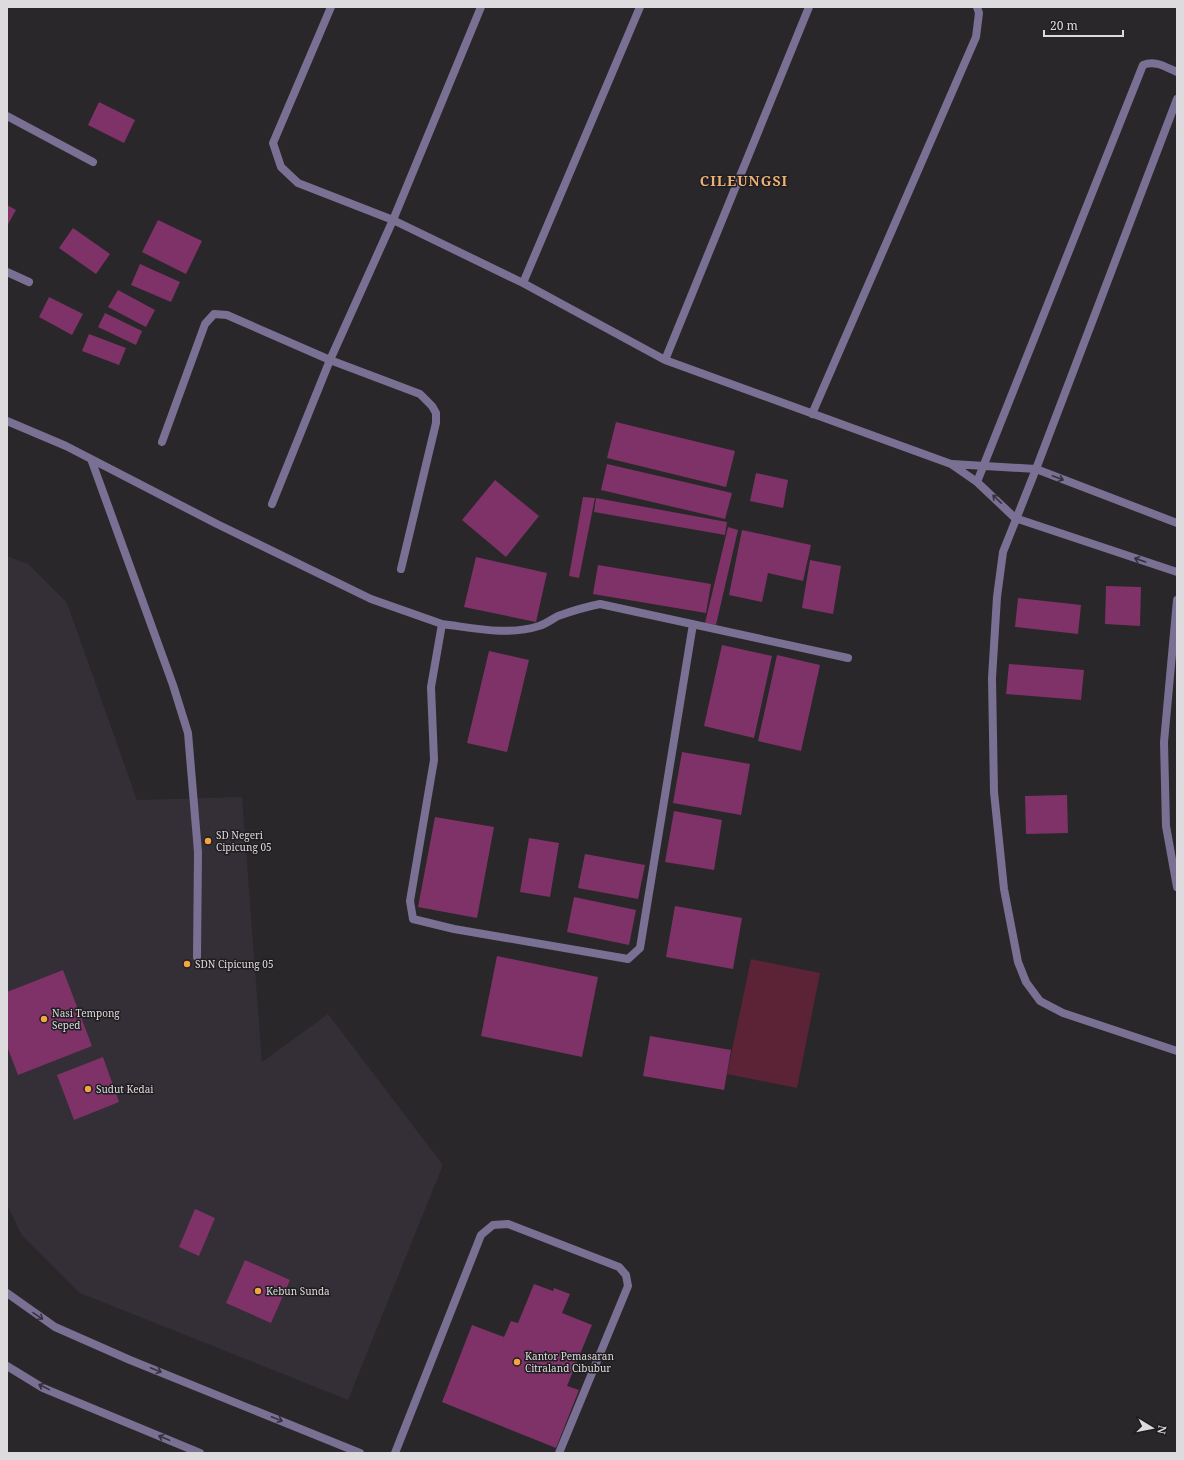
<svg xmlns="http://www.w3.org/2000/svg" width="1184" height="1460" font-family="'Noto Serif',serif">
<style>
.built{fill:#342e36}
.green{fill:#5c2235}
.building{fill:#7f3267}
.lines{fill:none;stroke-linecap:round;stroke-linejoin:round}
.service{stroke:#7a7094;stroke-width:8}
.minor{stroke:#7a7094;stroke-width:8}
.oneway{stroke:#36323d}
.poi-dot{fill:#f3a443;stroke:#201d20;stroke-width:1.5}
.labels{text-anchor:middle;stroke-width:3;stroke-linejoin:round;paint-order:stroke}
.poi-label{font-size:10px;fill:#dddbdd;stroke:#201d20;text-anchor:start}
.district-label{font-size:14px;font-weight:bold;letter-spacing:1px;fill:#eab277;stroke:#201d20}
</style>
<rect width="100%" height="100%" fill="#29272a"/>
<path class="built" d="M7 556 28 564 67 603 137 800 242 797 262 1062 328 1014 443 1165 348 1400 80 1293 21 1234 7 1205Z"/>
<path class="green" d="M751 959 820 973 797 1088 727 1074Z"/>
<path class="building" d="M99 102 135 120 124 143 88 125Z
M7 205 16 210 7 226Z
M158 220 202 241 186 274 142 252Z
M73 228 110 254 96 274 59 248Z
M140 264 180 282 171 302 131 285Z
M118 290 155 310 146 327 108 307Z
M49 297 83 314 72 335 39 317Z
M105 313 142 331 136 345 98 327Z
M89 334 126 348 119 365 82 351Z
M616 422 735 451 726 487 607 458Z
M607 464 732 493 725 519 601 490Z
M756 473 788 480 783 508 750 501Z
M495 480 539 516 506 557 462 520Z
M583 497 595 498 579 578 569 576Z
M596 498 727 522 725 535 594 512Z
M728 527 738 530 716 625 705 623Z
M742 530 811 545 803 581 768 573 762 602 729 595Z
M476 557 547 573 536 622 464 607Z
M810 560 841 566 833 614 802 608Z
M598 565 711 584 706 613 593 594Z
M1106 586 1141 587 1140 626 1105 624Z
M1018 598 1081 605 1078 634 1015 627Z
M722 645 772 656 754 738 704 726Z
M489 651 529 660 507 752 467 743Z
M777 655 820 665 801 751 758 741Z
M1009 664 1084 670 1081 700 1006 694Z
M682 752 750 764 741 815 673 803Z
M1067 795 1068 833 1026 834 1025 796Z
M674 811 722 820 714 870 665 862Z
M435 817 494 827 477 918 418 907Z
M529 838 559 843 550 897 520 892Z
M585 854 645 865 638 899 578 888Z
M574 897 636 910 629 945 567 932Z
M675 906 742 918 733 969 666 957Z
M497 956 598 977 582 1057 481 1036Z
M63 970 92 1046 18 1075 7 1046V992Z
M650 1036 731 1050 724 1090 643 1076Z
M103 1057 119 1102 74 1120 57 1075Z
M195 1209 215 1218 199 1256 179 1247Z
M245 1260 290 1280 271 1323 226 1303Z
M534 1284 553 1291 554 1288 570 1294 562 1313 592 1325 567 1386 579 1390 556 1448 442 1402 472 1325 504 1337 511 1321 518 1323Z"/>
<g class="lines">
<path class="service" d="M7 116 93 162
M7 421 66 446 217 524 371 599 442 624 431 687 434 760 410 901 413 919 454 929 628 959 640 948 693 624
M91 459 173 685 188 733 198 852 197 957
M442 624C474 628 508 636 539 626 546 624 552 619 558 616 572 611 585 607 600 604L848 658
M395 1453 481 1235 493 1225 508 1224 619 1267 626 1275 628 1286 559 1453"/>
<path class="minor" d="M331 7 273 143 281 167 298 183 393 220 523 283 640 7
M1177 99 1036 469 1003 552 997 597 992 678 994 792 1004 889 1018 962 1026 982 1040 1001 1063 1013 1177 1051
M7 272 29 282
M523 283 665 360 951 464 977 482 1015 518 1177 572
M665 360 809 7
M812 414 976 37 979 13 977 7
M162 442 205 324 214 314 227 315 330 360 420 394 432 406 436 413V423L401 569
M952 464 1036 469 1177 523
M977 482 1143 65C1156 60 1165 67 1177 72
M272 504 330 360 393 220 481 7
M1177 600 1164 742 1166 826 1177 887
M7 1293 55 1327 130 1360 360 1453
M7 1366 43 1388 200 1453"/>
</g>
<defs><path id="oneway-shaft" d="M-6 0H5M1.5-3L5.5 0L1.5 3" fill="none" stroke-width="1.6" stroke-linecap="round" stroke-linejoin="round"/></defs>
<g class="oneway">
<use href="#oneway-shaft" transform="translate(1058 478) rotate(21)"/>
<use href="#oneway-shaft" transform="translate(997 499) rotate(-136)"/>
<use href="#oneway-shaft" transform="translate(1140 560) rotate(-161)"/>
<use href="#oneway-shaft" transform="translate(38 1316) rotate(34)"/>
<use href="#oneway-shaft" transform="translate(156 1370) rotate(22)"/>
<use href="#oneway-shaft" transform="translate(44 1387) rotate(-154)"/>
<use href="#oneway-shaft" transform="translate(277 1419) rotate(22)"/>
<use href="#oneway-shaft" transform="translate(164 1438) rotate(-157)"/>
</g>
<g class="poi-dot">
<circle cx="208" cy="841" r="4"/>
<circle cx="187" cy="964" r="4"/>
<circle cx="44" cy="1019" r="4"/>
<circle cx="88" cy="1089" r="4"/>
<circle cx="258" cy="1291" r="4"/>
<circle cx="517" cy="1362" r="4"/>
</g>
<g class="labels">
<g class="poi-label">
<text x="216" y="839">SD Negeri<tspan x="216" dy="12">Cipicung 05</tspan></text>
<text x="195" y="968">SDN Cipicung 05</text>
<text x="52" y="1017">Nasi Tempong<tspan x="52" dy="12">Seped</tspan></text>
<text x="96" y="1093">Sudut Kedai</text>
<text x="266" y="1295">Kebun Sunda</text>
<text x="525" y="1360">Kantor Pemasaran<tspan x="525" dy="12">Citraland Cibubur</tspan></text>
</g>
<g class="district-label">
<text x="744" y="186">CILEUNGSI</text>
</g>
</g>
<rect width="1184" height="1460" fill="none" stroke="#dddbdd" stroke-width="16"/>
<g transform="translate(1152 1428) rotate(100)" stroke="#201d20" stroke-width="3" paint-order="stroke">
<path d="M0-3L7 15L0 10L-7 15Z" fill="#dddbdd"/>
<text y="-6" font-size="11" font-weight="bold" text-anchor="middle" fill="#dddbdd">N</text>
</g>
<path d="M1044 30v6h79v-6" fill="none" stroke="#dddbdd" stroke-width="2"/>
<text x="1050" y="30" font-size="12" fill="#dddbdd" stroke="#201d20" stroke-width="3" paint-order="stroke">20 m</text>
</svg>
